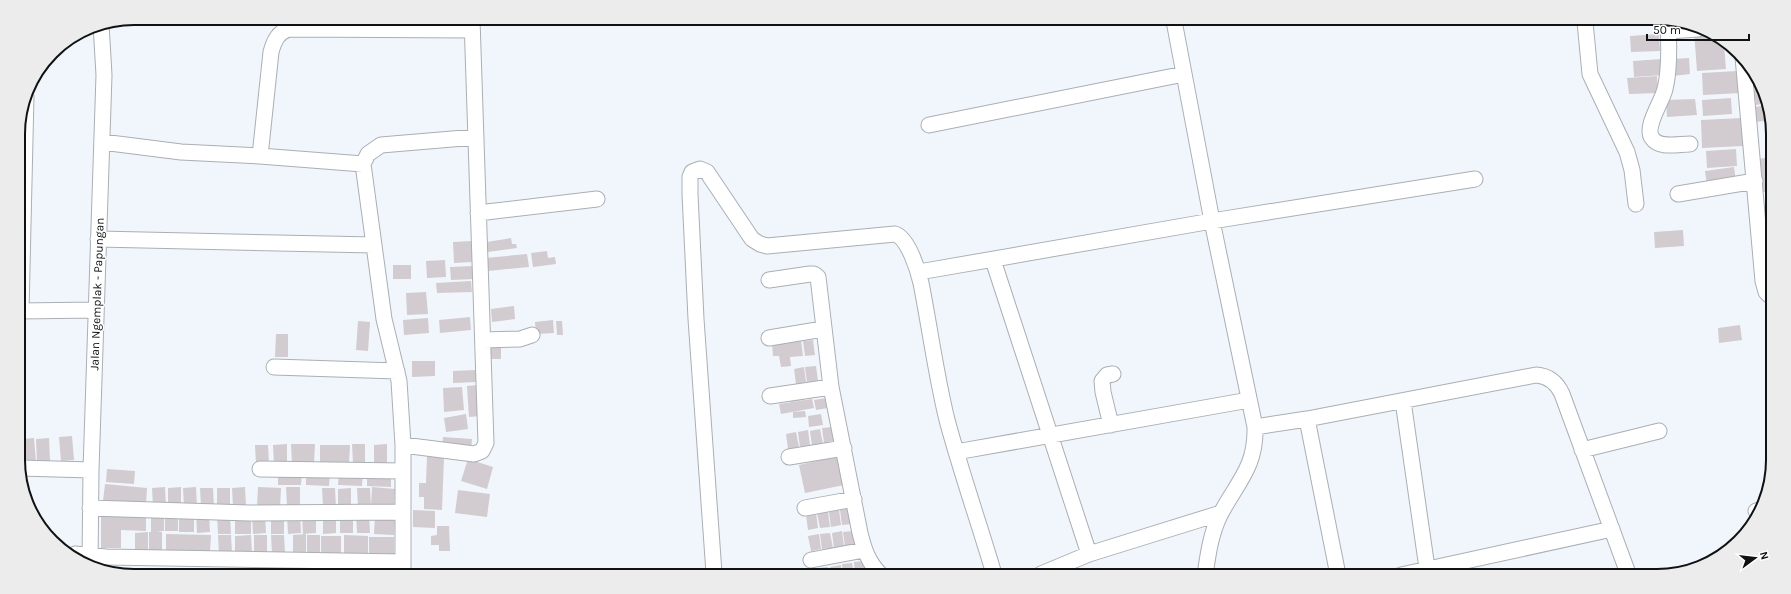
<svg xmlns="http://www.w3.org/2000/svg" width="1791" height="594" font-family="Karla,sans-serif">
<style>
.building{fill:#d2cbd0}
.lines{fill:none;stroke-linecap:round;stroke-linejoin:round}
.minor-casing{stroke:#aaafb4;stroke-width:17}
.minor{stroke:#fff;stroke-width:15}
.labels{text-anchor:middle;stroke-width:3;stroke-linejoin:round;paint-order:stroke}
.street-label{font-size:12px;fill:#0f1113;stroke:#fff}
.rim{fill:none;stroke:#0f1113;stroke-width:2}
</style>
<rect width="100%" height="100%" fill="#f1f6fc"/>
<path class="building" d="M1694 31H1701L1724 45 1726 69 1697 71Z
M1659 34 1660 51 1631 52 1630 36Z
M1689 58 1690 74 1673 76 1672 59Z
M1662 59 1663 75 1634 77 1633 61Z
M1738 71 1740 93 1703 95 1702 73Z
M1657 76 1658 93 1629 94 1627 78Z
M1760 89 1767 103 1756 105 1754 90Z
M1731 98 1732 114 1703 116 1702 100Z
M1695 99 1697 115 1667 117 1666 100Z
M1768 105 1771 111V120L1756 122 1754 107Z
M1742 118 1743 146 1702 148 1701 120Z
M1736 149 1737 166 1707 168 1706 151Z
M1771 157 1770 192H1762L1758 159Z
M1734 167 1736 181 1707 185 1705 171Z
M1683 230 1684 246 1655 248 1654 232Z
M511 238 512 244H516L517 248 488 252 487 242Z
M472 241 473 262 454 263 453 242Z
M547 251 548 258 555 257 556 264 533 267 531 253Z
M527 254 529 267 488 271 486 258Z
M445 260 446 277 427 278 426 261Z
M393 265H411V279H393Z
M473 266 474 279 451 280 450 267Z
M471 281 472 292 437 293 436 283Z
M426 292 428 314 407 315 406 293Z
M514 306 515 319 492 322 491 309Z
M470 317 471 330 440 333 439 320Z
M428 318 429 333 404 335 403 320Z
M553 320 554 333 536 334 535 322Z
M358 321 370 322 368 351 356 350Z
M556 321H562L563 335H557Z
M1740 325 1742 340 1719 343 1718 328Z
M276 334H288V357H275Z
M801 340 803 356 790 357 791 366 781 367 779 356H773L772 343Z
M813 340 815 355 805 356 803 341Z
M485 344 501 345V359H485Z
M412 361H435V376L412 377Z
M816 366 818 381 807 382 805 367Z
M804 367 806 382 796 384 794 369Z
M476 370 477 382 453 383V371Z
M478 385 480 416 469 417 467 386Z
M462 387 464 410 444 412 443 388Z
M803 394 804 400 791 402 790 395Z
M826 398 828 408 816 410 814 400Z
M812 399 814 408 781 414 779 404Z
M805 411 806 417 793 418V412Z
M466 414 468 429 446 432 444 418Z
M821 414 823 425 809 427 808 416Z
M832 427 834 442 824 443 822 428Z
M820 429 823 444 812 446 810 431Z
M808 430 810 445 800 447 798 432Z
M796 432 799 447 788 449 786 434Z
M72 436 74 460 61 461 59 437Z
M443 437 472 439 471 450 442 448Z
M34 438 36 462 23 463 22 439Z
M49 438 50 461 37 462 36 439Z
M287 444V463L274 464 273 445Z
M291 444H315L314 463H292Z
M352 444H365V463H353Z
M387 444V463L374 464V445Z
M255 445H268L269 464H256Z
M320 445H350L349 464 320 463Z
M427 456 444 457 442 510 424 509V497H419V483H426Z
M838 456 844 485 805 493 799 465Z
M468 459 493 467 487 489 461 481Z
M107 469 135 471 134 484 106 482Z
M278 470 302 471 301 485H278Z
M306 470 330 471 329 486 306 485Z
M339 471H363L362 486 338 485Z
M367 472H391V487L367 486Z
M105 484 147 488 146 505 103 501Z
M165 487 166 506 153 507 152 488Z
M181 487V506H168V488Z
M196 487 197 506 184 507 183 488Z
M245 487 246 506 233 507 232 488Z
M258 487 281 488 280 508 257 506Z
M286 487H300V506H287Z
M372 487 395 489 394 508 371 507Z
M200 488H213L214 507H201Z
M217 488H230V507H217Z
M322 488H335L336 507H323Z
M351 488V507L338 508V489Z
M357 488H370L371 507H358Z
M458 490 490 494 487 517 455 513Z
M851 508 853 524 842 525 840 510Z
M101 510 146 511V531L121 530V548H101Z
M413 510 435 511V528L413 527Z
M839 510 841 525 831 527 829 512Z
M164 512V531H157L162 532V551H149V532H151V513Z
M178 512V531H165V513Z
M828 512 830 527 820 528 817 513Z
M179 513H194V532H179Z
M209 513 210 532 197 533 196 514Z
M816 513 818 528 808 530 806 515Z
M265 514 266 533 253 534 252 515Z
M300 514 301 533 288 534 287 515Z
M316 514V533L303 534 302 515Z
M340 514H353V533H340Z
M356 514H369L370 533H357Z
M217 515H230L231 534H218Z
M251 515V534H235V516Z
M271 515H284V534H271Z
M323 515H336V533L323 534Z
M375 516 395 517 394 535 374 534Z
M437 526H449L450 551H439V545H431V536L437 535Z
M842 531 844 546 834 548 832 533Z
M853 531 856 546 845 547 843 532Z
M148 532V551L135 552V533Z
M830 533 833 548 822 549 820 534Z
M166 534 211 535 210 552 166 551Z
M306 534V553H293V535Z
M819 534 821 549 811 551 808 536Z
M218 535H231L232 553 219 554Z
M251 535 252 554H235V536Z
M254 535H267V553L254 554Z
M271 535H284L285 553 272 554Z
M307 535H320V554H307Z
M344 535 368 536V553H344Z
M321 536H341V553H321Z
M369 537H394V554H369Z
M864 561 866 574H855L854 562Z
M852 563 854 574H843L842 564Z
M841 565 842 574H831L830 567Z
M828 567 829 574H818L817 568Z
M816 568 817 574H806V570Z"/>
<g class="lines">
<defs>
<path id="minor" d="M1174 21 1212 221 1255 427C1256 468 1237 482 1220 515 1211 533 1208 554 1205 575
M1585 22 1590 74 1627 152 1632 170 1636 204
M1668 22C1669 42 1670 70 1665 89 1662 102 1644 127 1652 138 1659 149 1678 144 1690 144
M1668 31 1698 29
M1743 57 1763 281 1766 292 1770 296
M929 125 1184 74
M102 142 181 152 260 156
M363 164 260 156 271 52C274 41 278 32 289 29L472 30
M1678 194 1755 181
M478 213 597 199
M98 239 374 245
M993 260 1089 554
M919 272 1212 221 1475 179
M769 280 810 274H814L818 277 831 387 860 533C864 549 868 562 880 574
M19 311 96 310
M21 311 26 96
M769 338 823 329
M483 340 520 339 532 335
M274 367 397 371
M770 396 831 387
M1403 401 1428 575
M1307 419 1338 575
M1111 425 1103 392 1102 381 1107 375 1113 374
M1255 427 1307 419 1536 375C1549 376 1557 383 1562 394L1629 576
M403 445 474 454 482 451 486 443 472 19
M1582 450 1659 431
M956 452 1249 400
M789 457 844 448
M20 468 91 470
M260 469 403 471
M90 508 249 513 403 512
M805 508 854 499
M1756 511 1760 510
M75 554 106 557 403 562
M811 560 864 550
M90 563 91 470 104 75 101 24
M403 573V445L399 381 384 319 363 164 368 154 381 145 476 137
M714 573 696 319 690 194V177L692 172 700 169 707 172 752 239 760 244 767 246 895 234C908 238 918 270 921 283 930 329 936 375 947 420 961 472 979 523 994 574
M1041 574 1089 554 1221 513
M1401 575 1612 529"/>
</defs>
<use href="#minor" class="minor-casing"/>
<use href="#minor" class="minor"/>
</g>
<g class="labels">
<g class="street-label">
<text transform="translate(97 294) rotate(-88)" y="4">Jalan Ngemplak - Papungan</text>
</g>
</g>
<path d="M0 0H1791V594H0ZM134 25H1657A109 109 0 0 1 1766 134V460A109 109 0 0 1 1657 569H134A109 109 0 0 1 25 460V134A109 109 0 0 1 134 25Z" fill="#ececec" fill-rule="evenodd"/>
<path class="rim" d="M134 25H1657A109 109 0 0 1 1766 134V460A109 109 0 0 1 1657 569H134A109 109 0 0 1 25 460V134A109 109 0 0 1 134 25Z"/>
<g transform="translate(1755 558) rotate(75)" stroke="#ffffff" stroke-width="3" paint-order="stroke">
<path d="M0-3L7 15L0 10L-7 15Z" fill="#0f1113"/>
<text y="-6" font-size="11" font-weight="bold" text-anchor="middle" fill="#0f1113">N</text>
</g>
<path d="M1647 34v6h102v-6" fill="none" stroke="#0f1113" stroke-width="2"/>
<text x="1653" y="34" font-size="12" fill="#0f1113" stroke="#ffffff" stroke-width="3" paint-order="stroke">50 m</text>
</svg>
